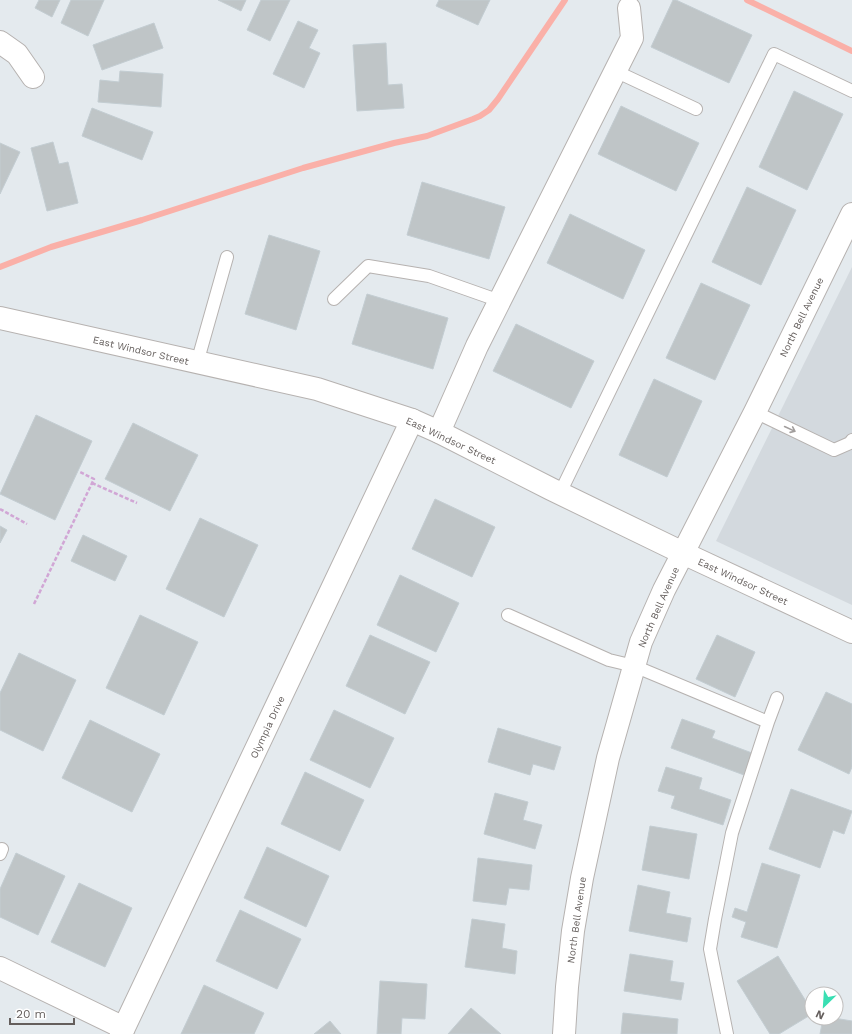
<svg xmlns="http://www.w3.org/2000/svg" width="852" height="1034" font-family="'Work Sans',sans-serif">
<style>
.education{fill:#d3d9de}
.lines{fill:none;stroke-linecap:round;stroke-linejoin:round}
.stream{stroke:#fab0a8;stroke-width:6}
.building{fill:#bfc5c7;stroke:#c3cdd2}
.service-casing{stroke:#b6b2b0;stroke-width:14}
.minor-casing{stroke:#b6b2b0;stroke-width:24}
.tertiary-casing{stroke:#b6b2b0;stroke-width:24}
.path{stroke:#d1a6d5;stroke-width:2.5;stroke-dasharray:4 2;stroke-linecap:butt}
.service{stroke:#fff;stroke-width:12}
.minor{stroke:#fff;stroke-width:22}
.tertiary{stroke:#fff;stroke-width:22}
.oneway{stroke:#a29e9d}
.labels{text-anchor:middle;stroke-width:3.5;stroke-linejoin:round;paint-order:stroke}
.street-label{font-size:10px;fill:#645e5c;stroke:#fff}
</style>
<rect width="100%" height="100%" fill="#e4eaee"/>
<path class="education" d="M852 267V605L716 541Z"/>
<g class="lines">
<path class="stream" d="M747 0 852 51
M0 267 51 247 142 220 303 168 394 143 427 136 473 119 480 116 489 110 498 99 565 0"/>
</g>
<path class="building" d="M39 0H60L52 17 35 8Z
M71 0H104L88 36 61 23Z
M218 0H246L241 11Z
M261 0H290L270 41 247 30Z
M439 0H490L478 25 436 6Z
M673 0H676L752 35 729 83 651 47Z
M298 21 318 30 309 48 320 53 304 88 273 74Z
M154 23 163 48 102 70 93 45Z
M386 43 388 85 402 84 404 108 357 111 353 45Z
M120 71 163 74 161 107 98 102 100 80 119 82Z
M794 91 843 114 807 190 759 167Z
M621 106 699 143 676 191 598 154Z
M92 108 153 132 142 160 82 136Z
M53 142 59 164 68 162 78 203 47 211 31 148Z
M0 143 20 152 0 194Z
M422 182 505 207 489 259 407 235Z
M747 187 796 210 761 285 712 262Z
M570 214 645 250 623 299 547 263Z
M269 235 320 251 296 330 245 314Z
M701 283 750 305 715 380 666 358Z
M367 294 448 318 433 369 352 344Z
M516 324 594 361 571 408 493 371Z
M654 379 702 401 667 477 619 455Z
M36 415 92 441 55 520 0 494Z
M133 423 198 455 170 511 105 479Z
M435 499 495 527 472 577 412 549Z
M200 518 258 545 224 617 166 589Z
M0 526 7 530 0 543Z
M83 535 127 556 115 581 71 561Z
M400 575 459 603 436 652 377 625Z
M140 615 198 642 164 715 106 688Z
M370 635 430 662 405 714 346 686Z
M717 635 755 652 735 697 696 679Z
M19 653 76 680 43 751 0 730V693Z
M826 692 852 704V767L849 774 798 750Z
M334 710 394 738 370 788 310 760Z
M682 719 715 731 712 738 752 753 744 775 671 748Z
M90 720 160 754 132 812 62 778Z
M498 728 561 747 554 770 533 764 530 775 488 762Z
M666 767 702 778 699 789 731 800 723 825 671 808 675 796 658 791Z
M305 772 364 800 340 851 281 824Z
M791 789 852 811 844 834 833 830 820 868 769 849Z
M495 793 528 802 523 820 542 825 535 849 484 834Z
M650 826 697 834 689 879 642 870Z
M267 847 329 876 306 927 244 898Z
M16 853 65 876 38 935 0 917V889Z
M478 858 532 865 529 890 509 888 506 905 473 901Z
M762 863 800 875 777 948 741 937 746 922 732 917 735 908 747 912Z
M79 883 132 908 105 967 51 942Z
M638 885 670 892 666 913 691 918 687 942 629 931Z
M240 910 301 939 277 989 216 961Z
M472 919 505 924 502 948 517 951 515 974 465 967Z
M630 954 673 961 670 981 684 983 681 1000 624 991Z
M778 956 812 1011V1014L779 1034H770L737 981Z
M380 981 427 984 425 1019 402 1018 401 1034H377Z
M204 985 264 1013 254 1034H181Z
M471 1008 501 1034H448Z
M623 1013 678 1019 677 1034H621Z
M823 1018H834L852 1021V1034H820Z
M330 1021 341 1034H314Z"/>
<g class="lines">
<defs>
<path id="service" d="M615 71 696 109
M334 299 368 266 429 276 500 301
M197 363 227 257
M755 412 834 450 850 443 852 440
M560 493 774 54 852 91
M508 615 609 660 634 666 768 722
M0 854 2 849
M727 1034 710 949 715 919 732 833 768 722 777 698"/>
<path id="minor" d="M0 42 17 54 33 77
M439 432 477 346 632 38 629 8
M0 968 124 1028
M121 1034 412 420
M564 1034 567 987 573 931 582 878 608 758 641 642 664 590 683 553"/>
<path id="tertiary" d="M0 318 317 389 412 420 439 432 551 489 683 553 852 632
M683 553 755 412 852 214"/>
</defs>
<use href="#service" class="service-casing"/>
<use href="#minor" class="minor-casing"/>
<use href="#tertiary" class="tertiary-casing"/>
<path class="path" d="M92 483 137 503
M0 509 27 524
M34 604 94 479 80 472"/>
<use href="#service" class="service"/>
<use href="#minor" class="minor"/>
<use href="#tertiary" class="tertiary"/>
</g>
<defs><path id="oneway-shaft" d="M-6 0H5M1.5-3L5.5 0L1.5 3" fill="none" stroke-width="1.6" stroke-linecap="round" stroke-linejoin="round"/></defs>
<use class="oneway" href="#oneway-shaft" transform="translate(790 429) rotate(25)"/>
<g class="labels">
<g class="street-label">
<text transform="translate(801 317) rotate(-64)" y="4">North Bell Avenue</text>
<text transform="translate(141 350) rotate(13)" y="4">East Windsor Street</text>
<text transform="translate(451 440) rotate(25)" y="4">East Windsor Street</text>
<text transform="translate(743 581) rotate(25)" y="4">East Windsor Street</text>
<text transform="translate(658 607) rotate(-66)" y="4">North Bell Avenue</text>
<text transform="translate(267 727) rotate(-65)" y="4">Olympia Drive</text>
<text transform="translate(576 920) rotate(-82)" y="4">North Bell Avenue</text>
</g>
</g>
<g transform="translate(824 1006) rotate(205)"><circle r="19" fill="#ffffff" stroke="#c1bfbe"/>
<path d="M0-3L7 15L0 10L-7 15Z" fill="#39dfb3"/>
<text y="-6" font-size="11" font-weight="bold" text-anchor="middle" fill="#645e5c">N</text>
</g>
<path d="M10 1018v6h64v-6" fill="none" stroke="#645e5c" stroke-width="2"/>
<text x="16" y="1018" font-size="12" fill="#645e5c" stroke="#ffffff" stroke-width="3" paint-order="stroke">20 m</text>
</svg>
